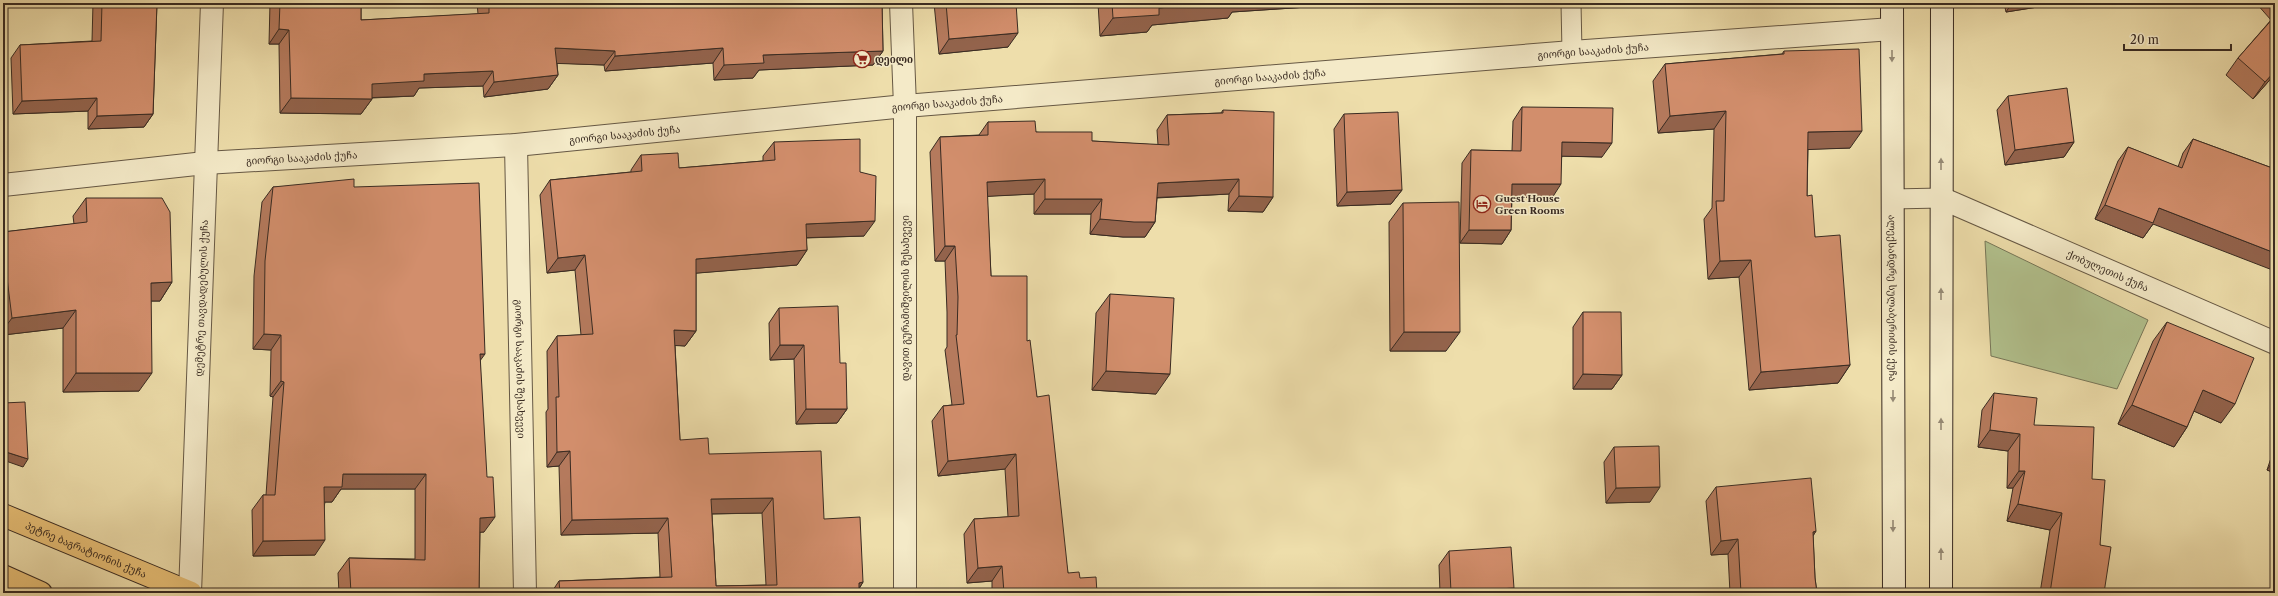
<svg xmlns="http://www.w3.org/2000/svg" width="2278" height="596" font-family="'Libre Caslon Text','Noto Serif Georgian',serif">
<style>
.green{fill:#b2c28e;stroke:#767658}
.lines{fill:none;stroke-linecap:round;stroke-linejoin:round}
.lane-casing{stroke:#665844;stroke-width:21}
.street-casing{stroke:#665844;stroke-width:24}
.secondary-casing{stroke:#392b22;stroke-width:24}
.primary-casing{stroke:#392b22;stroke-width:24}
.lane{stroke:#f4eac8;stroke-width:19}
.street{stroke:#f4eac8;stroke-width:22}
.secondary{stroke:#f4eac8;stroke-width:22}
.primary{stroke:#e7bf76;stroke-width:22}
.wall{fill:#b57a5d;stroke:#392b22;fill-rule:evenodd}
.shaded-wall{fill:#93634c;stroke:#392b22}
.building{fill:#d28e6c;stroke:#392b22;fill-rule:evenodd}
.oneway{fill:#968a75}
.labels{text-anchor:middle;stroke-width:3;stroke-linejoin:round;paint-order:stroke}
.street-label{font-size:10px;fill:#392b22;stroke:#f4eac8}
.poi-label{font-size:10px;font-weight:bold;fill:#392b22;stroke:#f4eac8;text-anchor:start}
</style>
<rect width="100%" height="100%" fill="#eedeab"/>
<filter id="stains"><feTurbulence type="fractalNoise" baseFrequency=".005" numOctaves="4"/><feColorMatrix values="0 0 0 0 .2 0 0 0 0 .09 0 0 0 0 .02 0 0 0 .5 -.17"/></filter>
<radialGradient id="worn" r=".72"><stop offset=".6" stop-color="#630" stop-opacity="0"/><stop offset="1" stop-color="#630" stop-opacity=".3"/></radialGradient>
<path class="green" d="M1985 241 2148 320 2117 389 1991 356Z"/>
<g class="lines">
<defs>
<path id="lane" d="M1571 3 1572 52
M1892 199 1941 198"/>
<g id="street">
<path d="M901 3 905 106V593"/>
<path id="s1" d="M516 145 525 593"/>
<path id="s2" d="M3 185 205 163 516 145 905 106 1572 52 1892 29"/>
<path id="s3" d="M1941 198 2275 343"/>
<path id="s4" d="M190 593 212 3"/>
</g>
<g id="secondary">
<path id="s5" d="M1892 3 1894 593"/>
<path d="M1941 593 1942 3"/>
</g>
<g id="primary">
<path id="s6" d="M3 515 191 593"/>
<path d="M3 576 41 593"/>
</g>
</defs>
<use href="#lane" class="lane-casing"/>
<use href="#street" class="street-casing"/>
<use href="#secondary" class="secondary-casing"/>
<use href="#primary" class="primary-casing"/>
<use href="#lane" class="lane"/>
<use href="#street" class="street"/>
<use href="#secondary" class="secondary"/>
<use href="#primary" class="primary"/>
</g>
<path class="wall" d="M93 3H157L153 114 144 127 88 129V111L13 114 11 58 20 45 92 41Z
M270 3H361V20L478 14 477 3H882L883 51 873 65 759 70 753 78 714 80 713 63 605 71 604 65 557 63 558 75 548 89 484 97 483 86 419 88 414 96 372 98V99L361 114 280 113 279 44H269Z
M934 3H1016L1008 47 939 54Z
M1098 3H1340L1338 5 1232 12 1228 18 1152 25 1147 32 1100 36Z
M2004 3H2063L2006 12Z
M2256 3H2275V74L2253 99 2226 75 2238 58 2271 20Z
M1784 51 1850 148 1808 149 1807 196 1815 237 1850 365 1838 383 1749 390 1739 277 1708 279 1704 219 1712 208 1714 129 1658 133 1653 81 1665 64 1782 54Z
M2008 96 2074 142 2064 157 2005 165 1997 110Z
M1522 107 1602 157 1562 156 1552 198 1512 197 1511 230 1502 244 1460 243 1462 163 1471 150 1512 151 1513 121Z
M1223 110 1273 197 1263 212 1228 211 1229 194 1157 198 1155 222 1145 237H1123L1090 234 1091 214H1034V194L987 196 991 276 1027 341 1068 573 1080 578 1097 593H992V581L967 583 964 534 974 519 1008 517 1005 469 938 476 932 421 943 406 952 405 945 350 947 347V312L945 261H935L930 152 940 137 979 135 988 122 1036 132 1092 141 1158 145 1157 130 1167 115 1221 113Z
M1344 114 1402 190 1391 204 1337 206 1334 129Z
M2193 139 2275 169 2153 224 2143 238 2095 219 2118 161 2128 147 2178 167 2183 153Z
M774 142 860 172 864 236 806 238 807 250 797 265 696 273V331L685 346 675 345 680 440 709 454 824 519 863 582 859 589V593H551L559 581 660 577 658 533 561 535 559 466 547 467 546 412 548 409 547 351 557 336 581 335 575 270 547 273 540 195 550 180 631 172V170L641 155 679 168 763 161V156ZM762 513 766 585 716 586 712 514Z
M273 187H354L480 360 484 532H480L479 593H339L338 573 349 558 415 559V489H341L332 502H325L315 555 253 556 252 510 263 495H266L273 397 270 396 271 350 253 349 254 276 262 202Z
M86 198 172 282 160 301H151L139 391 63 392V328L3 335V232L74 224 73 216Z
M1403 203 1446 351H1390L1389 222Z
M1110 294 1156 394 1092 390 1096 313Z
M779 308 840 363 847 409 837 423 796 424 794 359 770 360 769 323Z
M1583 312 1622 375 1612 389H1573V327Z
M2167 322 2221 423 2194 411 2187 427 2174 447 2118 424 2153 341Z
M1994 393 2034 425 2092 479 2100 545 2104 593H2040L2050 530 2007 521 2013 488H2007L2008 451 1978 447 1982 410Z
M2275 446V473L2267 470Z
M1614 447 1650 502 1606 503 1604 462Z
M1716 487 1816 531 1813 536 1815 578 1817 593H1730L1728 554 1711 555 1706 501Z
M1449 551 1510 593H1440L1439 565Z"/>
<path class="shaded-wall" d="M1210 3H1340L1338 5 1232 12 1228 18 1152 25 1147 32 1100 36 1113 18 1159 8Z
M2012 3H2063L2006 12Z
M279 29 289 30 279 44H269Z
M1018 33 1008 47 939 54 949 39Z
M555 48 615 51 604 65 545 63Z
M723 48 713 63 605 71 615 56Z
M883 51 873 65 759 70 753 78 714 80 724 65 763 55Z
M493 71 483 86 419 88 414 96 361 98 372 84 424 74Z
M2275 71V74L2253 99 2265 82Z
M558 75 548 89 484 97 494 82Z
M97 98 88 111 13 114 22 101Z
M291 98 372 99 361 114 280 113Z
M1726 111 1714 129 1658 133 1670 116Z
M153 114 144 127 88 129 97 116Z
M1862 131 1850 148 1796 150 1808 132Z
M1562 142 1612 143 1602 157 1553 156Z
M2074 142 2064 157 2005 165 2015 150Z
M1045 179 1034 194 976 197 987 182Z
M1239 179 1229 194 1147 198 1158 183Z
M1512 184H1561L1552 198 1503 197Z
M1402 190 1391 204 1337 206 1347 192Z
M1239 196 1273 197 1263 212 1228 211Z
M1045 199H1102L1091 214H1034Z
M2105 205 2159 208 2275 253V271L2153 224 2143 238 2095 219Z
M1100 219 1155 222 1145 237H1123L1090 234Z
M875 221 864 236 795 238 806 224Z
M1469 230H1511L1502 244 1460 243Z
M945 246H955L945 261H935Z
M807 250 797 265 686 274 696 259Z
M585 255 575 270 547 273 558 258Z
M1751 260 1739 277 1708 279 1720 261Z
M172 282 160 301H139L151 283Z
M76 310 63 328 3 335V330L12 318Z
M674 330 696 331 685 346 664 345Z
M1404 332H1460L1446 351H1390Z
M264 334 281 335 271 350 253 349Z
M780 345H804L794 359 770 360Z
M480 354H485L474 369Z
M1850 365 1838 383 1749 390 1761 372Z
M1106 371 1170 374 1156 394 1092 390Z
M76 373H152L139 391 63 392Z
M1583 374 1622 375 1612 389H1573Z
M281 381 284 382 273 397 270 396Z
M2203 390 2235 404 2221 423 2189 409Z
M2132 405 2187 427 2174 447 2118 424Z
M806 409H847L837 423 796 424Z
M1990 430 2020 434 2008 451 1978 447Z
M3 451 28 459 23 467 3 460Z
M570 451 559 466 547 467 557 452Z
M1016 454 1005 469 938 476 948 461Z
M2275 458V473L2267 470Z
M2019 471H2025L2013 488H2007Z
M343 474H426L415 489H341L332 502H314L324 487Z
M1660 487 1650 502 1606 503 1616 488Z
M773 498 762 513 701 514 711 499Z
M2018 504 2062 513 2050 530 2007 521Z
M495 517 484 532 469 533 480 518Z
M668 518 658 533 561 535 572 520Z
M1816 531 1806 546 1813 532Z
M1738 539 1728 554 1711 555 1721 541Z
M325 540 315 555 253 556 263 541Z
M1002 566 992 581 967 583 978 568Z
M863 582 856 593 859 583Z
M1514 588 1510 593H1450L1451 592Z"/>
<path class="building" d="M102 3H157L153 114 97 116V98L22 101 20 45 101 41Z
M280 3H361V20L489 13V3H596L611 4V3H882L883 51 763 55 764 63 724 65 723 48 615 56V51L555 48 558 75 494 82 493 71 424 74V81L372 84V99L291 98 289 30 279 29Z
M946 3H1016L1018 33 949 39Z
M1112 3H1210L1159 8V15L1113 18Z
M2275 16V71L2265 82 2238 58Z
M1859 49 1862 131 1808 132 1807 196 1812 195 1815 237 1840 235 1850 365 1761 372 1751 260 1720 261 1716 201H1724L1726 111 1670 116 1665 64 1784 54V51Z
M2067 88 2074 142 2015 150 2008 96Z
M1522 107 1613 108 1612 143 1562 142 1561 184H1512L1511 230H1469L1471 150 1521 151Z
M1223 110 1274 112 1273 197 1239 196V179L1158 183 1155 222H1134L1100 219 1102 199H1045V179L987 182 991 276H1027V341L1030 340 1037 397 1049 395 1068 573 1079 572 1080 578 1096 577 1097 593H1004L1002 566 978 568 974 519 1019 516 1016 454 948 461 943 406 964 404 956 335H957L958 297 955 246H945L940 137 988 135V122L1035 121 1036 132H1092V141L1169 145 1167 115 1223 113Z
M1398 112 1402 190 1347 192 1344 114Z
M860 139V172L876 176 875 221 806 224 807 250 696 259V331L674 330 680 440 708 438 709 454 821 451 824 519 860 517 863 582 859 583V593H560L559 581 672 577 668 518 572 520 570 451 557 452 556 397H559L557 336 593 334 585 255 558 258 550 180 642 171 641 155 678 153 679 168 775 160 774 142ZM773 498 777 585 716 586 711 499Z
M2193 139 2275 169V253L2159 208 2153 223 2105 205 2128 147 2182 168Z
M354 179V187L479 183 485 354H480L487 477H493L495 517 480 518 479 593H351L349 558 425 560 426 474H343L342 487H324L325 540 263 541V495H275L284 382 281 381V335L264 334 265 261 273 187Z
M86 198H162L170 212 172 282 151 283 152 373H76V310L12 318 6 270 3 271V232L87 222Z
M1459 202 1460 332H1404L1403 203Z
M1110 294 1174 298 1170 374 1106 371Z
M838 306 840 363H846L847 409H806L804 345H780L779 308Z
M1583 312H1621L1622 375 1583 374Z
M2167 322 2254 358 2235 404 2203 390 2187 427 2132 405Z
M1994 393 2037 398 2034 425 2094 427 2092 479 2105 480 2100 545 2111 547 2104 593H2050L2062 513 2018 504 2025 471H2019L2020 434 1990 430Z
M25 402 28 459 3 451V403Z
M1659 446 1660 487 1616 488 1614 447Z
M1811 478 1816 531 1813 532 1815 578 1817 593H1741L1738 539 1721 541 1716 487Z
M1511 547 1514 588 1451 592 1449 551Z
M1434 592V593H1416Z"/>
<defs><path id="oneway-solid" d="M-6-.8H1V-3.2L6.5 0L1 3.2V.8H-6Z"/></defs>
<g class="oneway">
<use href="#oneway-solid" transform="translate(1892 56) rotate(90)"/>
<use href="#oneway-solid" transform="translate(1941 164) rotate(-90)"/>
<use href="#oneway-solid" transform="translate(1941 294) rotate(-90)"/>
<use href="#oneway-solid" transform="translate(1893 396) rotate(90)"/>
<use href="#oneway-solid" transform="translate(1941 424) rotate(-90)"/>
<use href="#oneway-solid" transform="translate(1893 526) rotate(90)"/>
<use href="#oneway-solid" transform="translate(1941 554) rotate(-90)"/>
</g>
<defs>
<symbol id="supermarket-ring" viewBox="-11 -11 22 22"><circle r="9.5" fill="#f4eac8" stroke="#8f2418" stroke-width="1.5"/><path d="M-6-5.5h2.5l.6 2H6L4.5 2H-2.5L-4.4-4H-6ZM-1.5 3.2a1.3 1.3 0 1 0 .1 0ZM3 3.2a1.3 1.3 0 1 0 .1 0Z" fill="#8f2418"/></symbol>
<symbol id="hotel-ring" viewBox="-11 -11 22 22"><circle r="9.5" fill="#f4eac8" stroke="#8f2418" stroke-width="1.5"/><path d="M-6-4.5h1.5V1H6V5H4.5V3h-9V5H-6ZM-4 0a1.8 1.8 0 1 1 3.6 0ZM.5 0V-2.5h3Q6-2.5 6 0Z" fill="#8f2418"/></symbol>
</defs>
<g fill-rule="evenodd">
<use href="#supermarket-ring" x="852" y="49" width="20" height="20"/>
<use href="#hotel-ring" x="1472" y="194" width="20" height="20"/>
</g>
<g class="labels">
<g class="street-label">
<text dy="4" stroke="none"><textPath href="#s2" startOffset="1596">გიორგი სააკაძის ქუჩა</textPath></text>
<text dy="4" stroke="none"><textPath href="#s2" startOffset="1272">გიორგი სააკაძის ქუჩა</textPath></text>
<text dy="4" stroke="none"><textPath href="#s2" startOffset="948">გიორგი სააკაძის ქუჩა</textPath></text>
<text dy="4" stroke="none"><textPath href="#s2" startOffset="624">გიორგი სააკაძის ქუჩა</textPath></text>
<text dy="4" stroke="none"><textPath href="#s2" startOffset="300">გიორგი სააკაძის ქუჩა</textPath></text>
<text dy="4" stroke="none"><textPath href="#s3" startOffset="182">ქობულეთის ქუჩა</textPath></text>
<text dy="4" stroke="none"><textPath href="#s4" startOffset="295">დემეტრე თავდადებულის ქუჩა</textPath></text>
<text transform="translate(905 298) rotate(-90)" y="4">დავით გურამიშვილის შესახვევი</text>
<text dy="4" stroke="none"><textPath href="#s5" startOffset="295">ალექსანდრე სულაბერიძის ქუჩა</textPath></text>
<text dy="4" stroke="none"><textPath href="#s1" startOffset="224">გიორგი სააკაძის შესახვევი</textPath></text>
<text dy="4" stroke="none"><textPath href="#s6" startOffset="90">პეტრე ბაგრატიონის ქუჩა</textPath></text>
</g>
<g class="poi-label">
<text x="875" y="63">დეილი</text>
<text x="1495" y="202">Guest House<tspan x="1495" dy="12">Green Rooms</tspan></text>
</g>
</g>
<rect width="2278" height="596" fill="none" stroke="#eedeab" stroke-width="16"/>
<rect x="4" y="4" width="2270" height="588" fill="none" stroke="#392b22" stroke-width="2"/>
<rect x="8" y="8" width="2262" height="580" fill="none" stroke="#392b22"/>
<path d="M2124 44v6h107v-6" fill="none" stroke="#392b22" stroke-width="2"/>
<text x="2130" y="44" font-size="12" fill="#392b22" stroke="#f4eac8" stroke-width="3" paint-order="stroke">20 m</text>
<rect width="100%" height="100%" filter="url(#stains)"/>
<rect width="100%" height="100%" fill="url(#worn)"/>
</svg>
